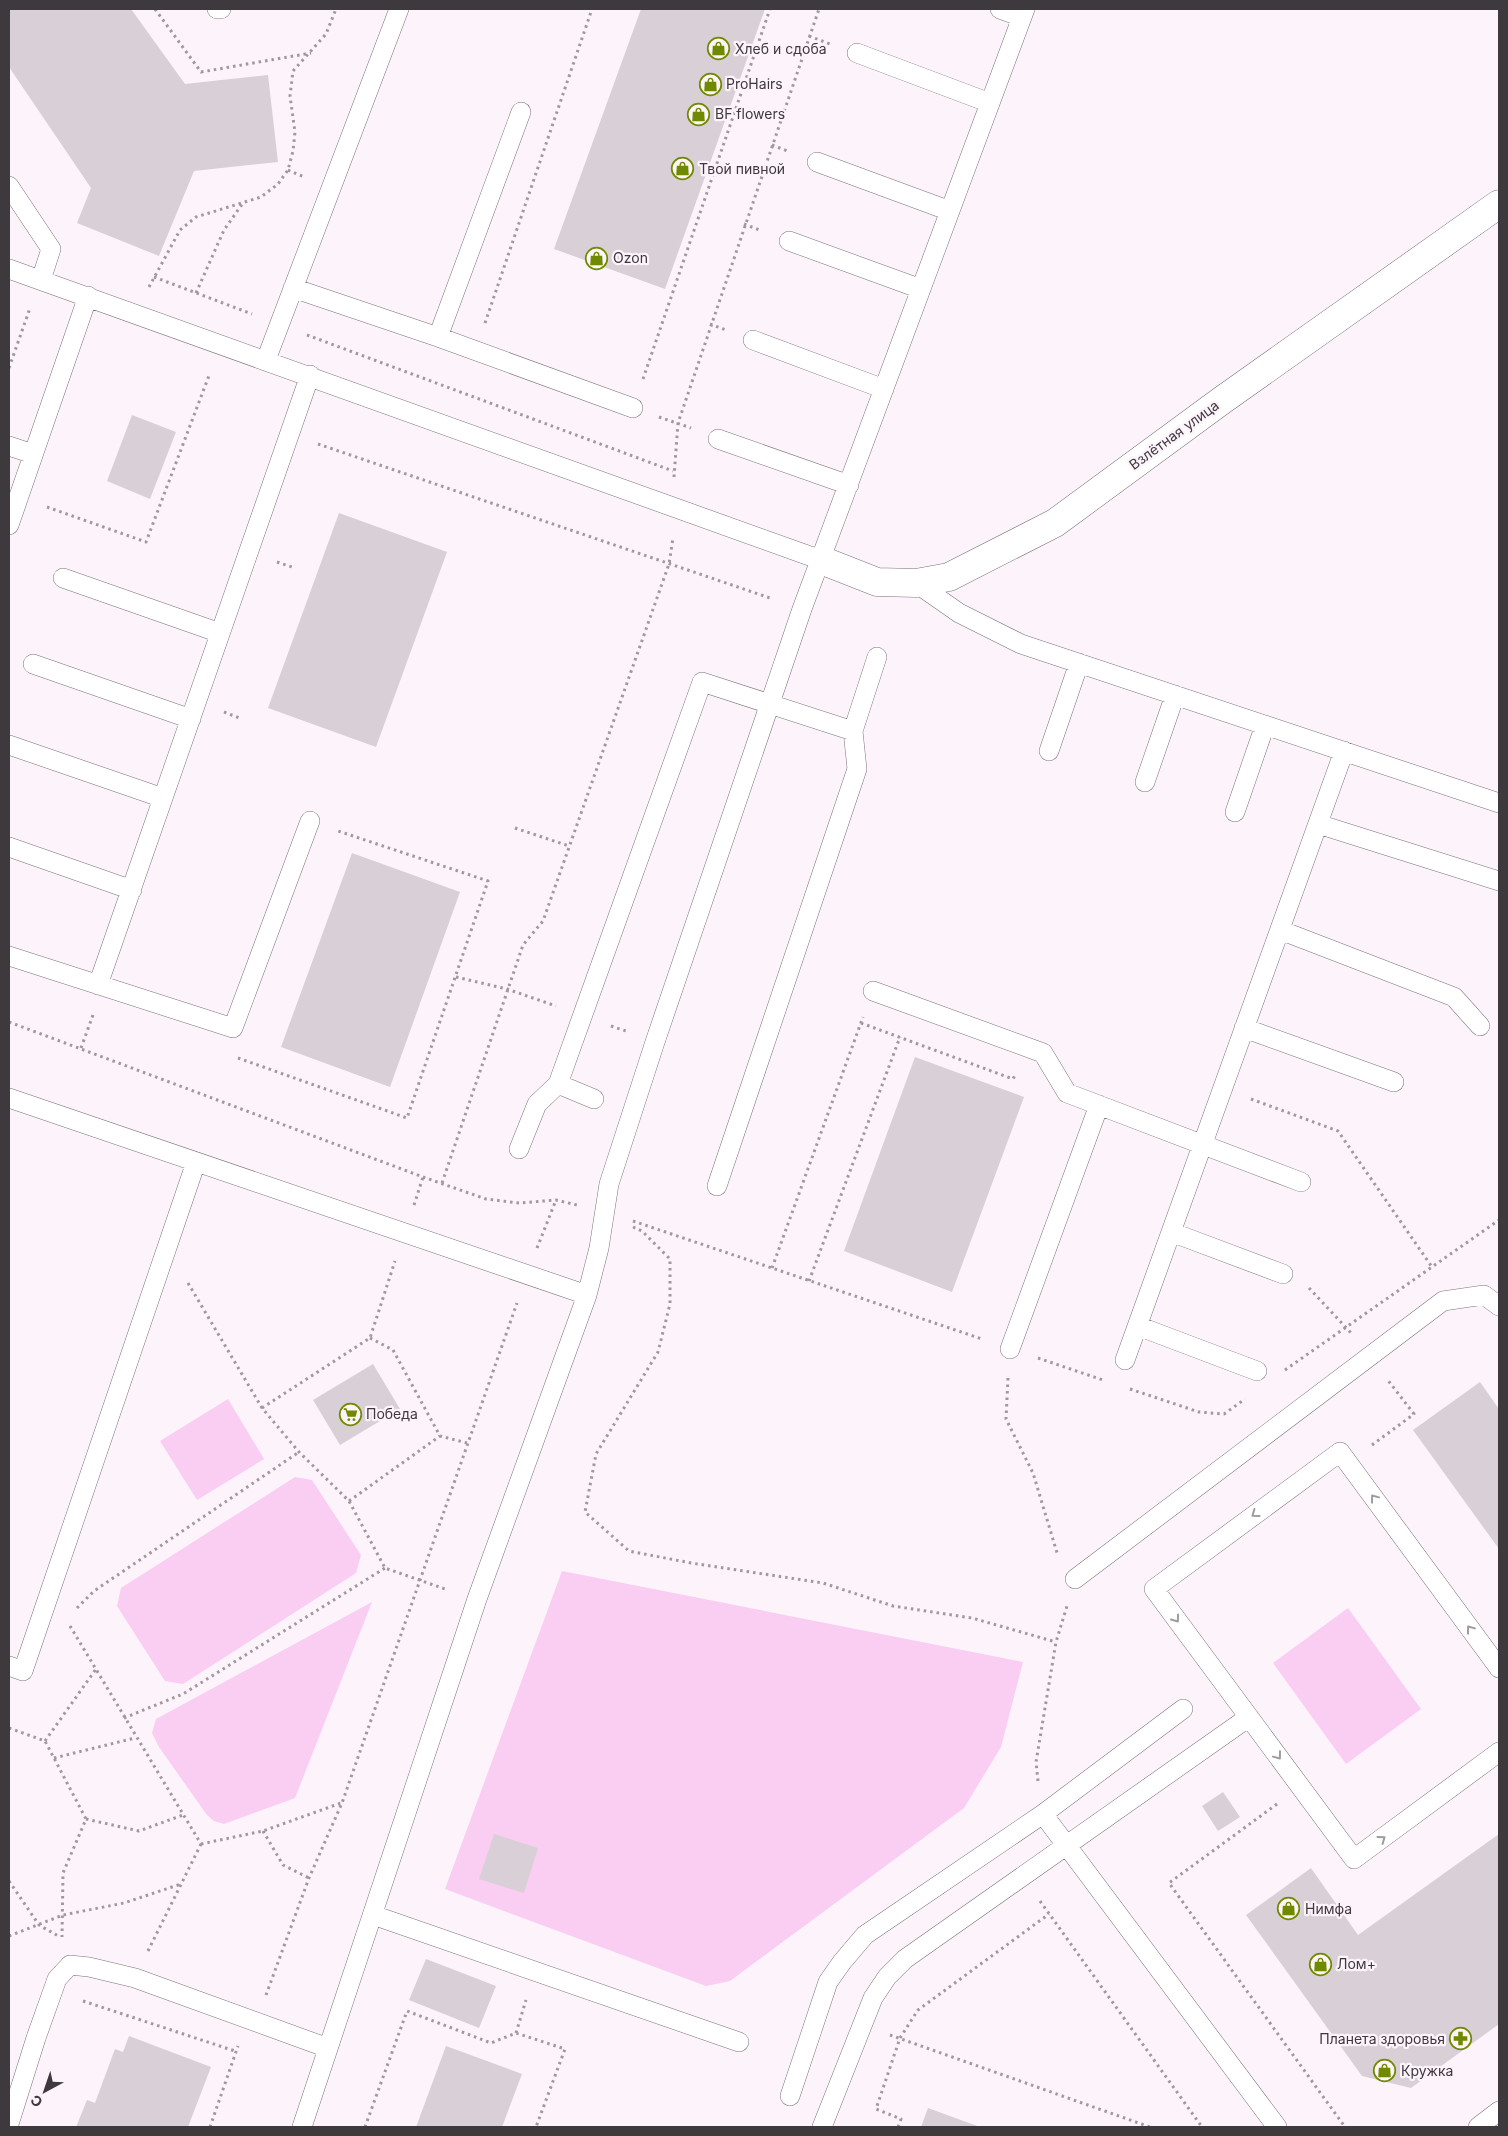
<svg xmlns="http://www.w3.org/2000/svg" width="1508" height="2136" font-family="Inter,sans-serif">
<style>
.green{fill:#facdf2}
.building{fill:#d9cfd7}
.lines{fill:none;stroke-linecap:round;stroke-linejoin:round}
.lane-casing{stroke:#7c737a;stroke-width:20}
.street-casing{stroke:#7c737a;stroke-width:29}
.path{stroke:#9f989e;stroke-width:3;stroke-dasharray:2.5 4;stroke-linecap:butt}
.lane{stroke:#fff;stroke-width:19}
.street{stroke:#fff;stroke-width:28}
.oneway{stroke:#9e9c9e}
.labels{text-anchor:middle;stroke-width:4.5;stroke-linejoin:round;paint-order:stroke}
.poi-label{font-size:14px;fill:#3d393d;stroke:#fdf3fb;text-anchor:start}
.street-label{font-size:14px;fill:#3d393d;stroke:#fdf3fb}
</style>
<rect width="100%" height="100%" fill="#fdf3fb"/>
<path class="green" d="M228 1399 264 1459 197 1500 160 1441Z
M295 1477 312 1480 361 1555 356 1573 183 1684 165 1681 117 1606 121 1588Z
M562 1571 1023 1662 1001 1747 964 1808 730 1981 706 1986 445 1889Z
M372 1602 295 1798 224 1824 214 1821 207 1815 159 1747 152 1733 156 1719Z
M1348 1608 1421 1709 1346 1764 1273 1663Z"/>
<path class="building" d="M9 9H131L185 84 268 75 278 162 194 171 159 256 77 223 91 188 9 67Z
M641 9H765L665 289 554 249Z
M132 415 176 432 150 499 107 481Z
M339 513 447 552 376 747 268 708Z
M352 853 460 892 390 1087 281 1047Z
M915 1057 1024 1097 952 1292 844 1251Z
M373 1364 400 1409 340 1445 313 1400Z
M1480 1382 1499 1409V1549L1413 1430Z
M1223 1792 1240 1817 1218 1831 1202 1806Z
M494 1834 538 1848 524 1893 479 1879Z
M1499 1834V2024L1411 2088 1362 2076 1246 1915 1311 1868 1358 1935Z
M426 1959 496 1986 479 2028 409 2000Z
M129 2036 211 2067 188 2127H76L87 2100 95 2103 115 2049 123 2052Z
M446 2046 522 2074 502 2127H416Z
M928 2108 980 2127H921Z"/>
<g class="lines">
<defs>
<path id="lane" d="M217 9H221
M1000 9 1022 17
M857 53 990 103
M817 162 950 211
M9 186 51 249 41 280
M789 241 921 289
M9 269 821 560
M293 288 438 337 633 408
M438 337 521 112
M753 340 884 389
M266 360 399 9
M718 439 849 485
M9 446 33 454
M9 525 88 296
M63 578 220 633
M916 583 959 613 1021 644 1499 803
M33 664 191 719
M9 745 163 798
M1049 751 1079 663
M1145 782 1175 695
M1235 812 1265 725
M1318 824 1499 881
M9 847 132 890
M1280 930 1454 997 1480 1026
M9 956 233 1028 310 821
M98 985 310 375
M873 991 1043 1053 1067 1093 1301 1182
M1244 1028 1394 1082
M558 1084 594 1099
M9 1098 587 1295
M519 1149 537 1104 558 1084 702 682 853 731
M717 1186 857 769 853 731 877 657
M1171 1232 1283 1274
M1138 1326 1257 1371
M1010 1349 1099 1105
M1125 1360 1344 751
M1075 1579 1443 1301 1484 1295 1499 1306
M9 1666 23 1671 196 1162
M1499 1668 1340 1452 1154 1589 1354 1859 1499 1752
M1043 1814 1277 2127
M373 1915 739 2042
M790 2096 828 1982 842 1962 865 1935 1043 1814 1183 1709
M9 2124 36 2038 57 1979 70 1965 89 1967 135 1978 328 2048
M302 2127 477 1599 587 1295 599 1248 609 1184 655 1042 802 609 1025 9
M822 2127 873 1998 887 1977 905 1959 1249 1717
M1478 2127 1499 2111"/>
<path id="street" d="M821 560 877 582 916 583 949 577 1055 523 1221 401 1499 204"/>
</defs>
<use href="#lane" class="lane-casing"/>
<use href="#street" class="street-casing"/>
<path class="path" d="M155 9 201 72 311 53
M809 36 830 44
M772 145 790 152
M288 170 304 177
M744 224 762 231
M154 277 252 314
M149 287 180 230 196 217 261 197 278 184 288 170 293 151 295 132 290 96 293 71 326 34 336 9
M196 293 224 230 243 203
M485 323 592 9
M710 324 726 330
M307 335 673 471
M9 368 30 308
M643 379 770 9
M659 417 691 428
M318 444 773 599
M674 477 678 423 819 9
M47 507 146 542 210 373
M277 562 295 568
M224 712 242 719
M515 828 569 846
M456 977 507 989 556 1006
M9 1022 423 1177 486 1199 519 1203 556 1200 577 1205
M861 1023 1013 1079 1015 1075
M611 1026 629 1032
M81 1048 93 1015
M238 1058 407 1118 488 881 338 831
M1251 1099 1338 1131 1432 1267
M442 1183 523 945 543 921 669 564 673 538
M414 1205 423 1177
M633 1221 982 1339
M633 1227 642 1231 670 1259V1304L658 1352 596 1454 585 1512 629 1551 691 1563 823 1583 893 1606 972 1618 1056 1642
M537 1248 556 1200
M772 1268 863 1017
M809 1281 900 1037
M188 1283 262 1408 299 1452 349 1501 385 1568 448 1590
M1309 1288 1351 1333
M370 1338 393 1350 440 1436 467 1443
M1038 1358 1103 1380
M1285 1370 1499 1220
M1008 1378 1006 1419 1033 1473 1058 1556
M1130 1389 1199 1412 1224 1414 1245 1399
M262 1408 370 1338 395 1261
M1372 1445 1414 1414 1387 1379
M349 1501 440 1436
M77 1608 94 1591 299 1452
M70 1626 201 1844
M124 1718 183 1694 385 1568
M9 1728 45 1741 86 1819 63 1873 62 1937
M45 1741 96 1669
M54 1758 135 1738
M1038 1781 1036 1762 1056 1642 1067 1606
M1277 1804 1169 1883 1345 2127
M86 1819 139 1831 183 1815
M263 1831 283 1865 309 1878
M201 1844 263 1831 341 1803
M9 1881 39 1925 60 1937
M1040 1901 1202 2127
M9 1936 63 1915 124 1903 181 1884
M148 1951 201 1844
M266 1995 309 1878 342 1803 517 1303
M83 2001 235 2051
M516 2033 526 2000
M890 2035 1150 2127
M210 2127 238 2046
M365 2127 407 2011 491 2043 516 2033 565 2049 536 2127
M898 2127 901 2119 876 2109 900 2038 918 2010 1049 1914"/>
<use href="#lane" class="lane"/>
<use href="#street" class="street"/>
</g>
<defs><path id="oneway-chevron" d="M-2-3.5L2.5 0L-2 3.5" fill="none" stroke-width="1.6" stroke-linecap="round" stroke-linejoin="round" transform="scale(1.25)"/></defs>
<g class="oneway">
<use href="#oneway-chevron" transform="translate(1374 1498) rotate(-127)"/>
<use href="#oneway-chevron" transform="translate(1255 1514) rotate(144)"/>
<use href="#oneway-chevron" transform="translate(1176 1619) rotate(54)"/>
<use href="#oneway-chevron" transform="translate(1470 1629) rotate(-127)"/>
<use href="#oneway-chevron" transform="translate(1278 1756) rotate(53)"/>
<use href="#oneway-chevron" transform="translate(1382 1839) rotate(-36)"/>
</g>
<defs>
<symbol id="shop-ring" viewBox="-11 -11 22 22"><circle r="9.5" fill="#fdf3fb" stroke="#708a00" stroke-width="1.5"/><path d="M-5-2.5h2.3a2.7 3.5 0 0 1 5.4 0H5L5.5 6h-11ZM-1.5-2.5h3a1.5 2.3 0 0 0-3 0Z" fill="#708a00"/></symbol>
<symbol id="supermarket-ring" viewBox="-11 -11 22 22"><circle r="9.5" fill="#fdf3fb" stroke="#708a00" stroke-width="1.5"/><path d="M-6-5.5h2.5l.6 2H6L4.5 2H-2.5L-4.4-4H-6ZM-1.5 3.2a1.3 1.3 0 1 0 .1 0ZM3 3.2a1.3 1.3 0 1 0 .1 0Z" fill="#708a00"/></symbol>
<symbol id="pharmacy-ring" viewBox="-11 -11 22 22"><circle r="9.5" fill="#fdf3fb" stroke="#708a00" stroke-width="1.5"/><path d="M-2-6h4v4h4v4h-4v4h-4v-4h-4v-4h4Z" fill="#708a00"/></symbol>
</defs>
<g fill-rule="evenodd">
<use href="#shop-ring" x="706" y="36" width="25" height="25"/>
<use href="#shop-ring" x="698" y="72" width="25" height="25"/>
<use href="#shop-ring" x="686" y="102" width="25" height="25"/>
<use href="#shop-ring" x="670" y="156" width="25" height="25"/>
<use href="#shop-ring" x="584" y="246" width="25" height="25"/>
<use href="#supermarket-ring" x="338" y="1402" width="25" height="25"/>
<use href="#shop-ring" x="1276" y="1896" width="25" height="25"/>
<use href="#shop-ring" x="1308" y="1952" width="25" height="25"/>
<use href="#pharmacy-ring" x="1448" y="2026" width="25" height="25"/>
<use href="#shop-ring" x="1372" y="2058" width="25" height="25"/>
</g>
<g class="labels">
<g class="poi-label">
<text x="735" y="54">Хлеб и сдоба</text>
<text x="726" y="89">ProHairs</text>
<text x="715" y="119">BF flowers</text>
<text x="699" y="174">Твой пивной</text>
<text x="613" y="263">Ozon</text>
<text x="366" y="1419">Победа</text>
<text x="1305" y="1914">Нимфа</text>
<text x="1337" y="1969">Лом+</text>
<text x="1445" y="2044" text-anchor="end">Планета здоровья</text>
<text x="1401" y="2076">Кружка</text>
</g>
<g class="street-label">
<text transform="translate(1174 435) rotate(-36)" y="5">Взлётная улица</text>
</g>
</g>
<rect width="1508" height="2136" fill="none" stroke="#3d393d" stroke-width="20"/>
<g transform="translate(45 2091) rotate(220)" stroke="#fdf3fb" stroke-width="4" paint-order="stroke">
<path d="M0-4L9 19L0 12L-9 19Z" fill="#3d393d"/>
<text y="-8" font-size="14" font-weight="bold" text-anchor="middle" fill="#3d393d">С</text>
</g>
</svg>
